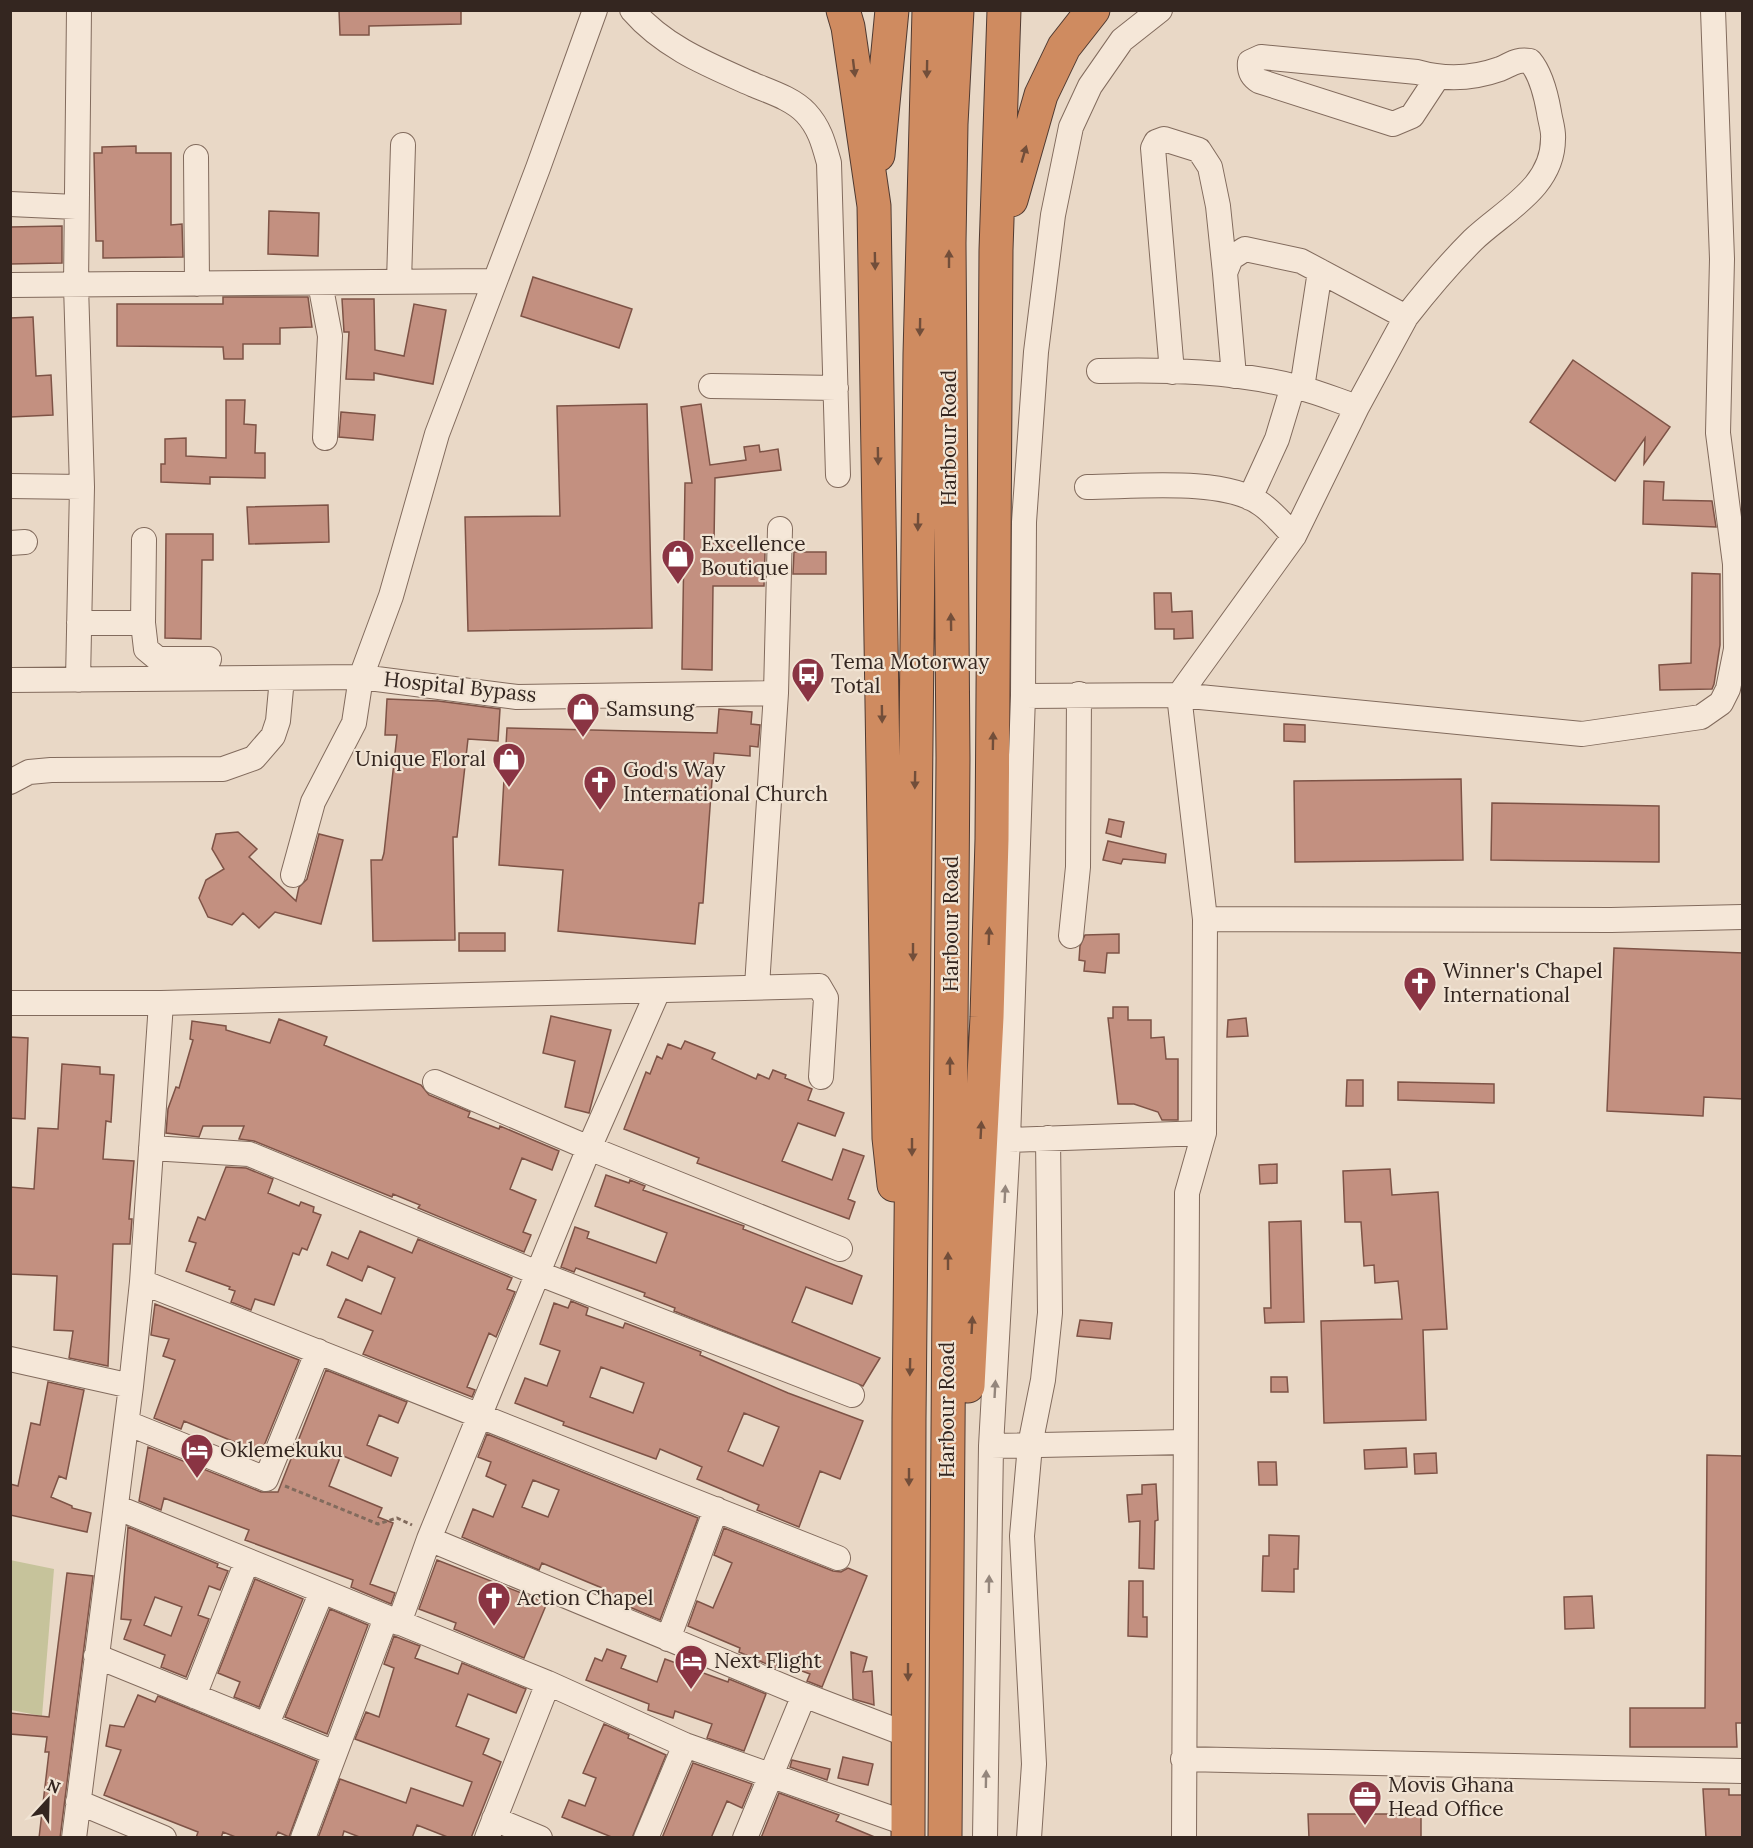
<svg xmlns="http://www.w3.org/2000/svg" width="1753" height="1848" font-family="Lora,serif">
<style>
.green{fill:#c6c39b}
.building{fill:#c39080;stroke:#7e5346;stroke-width:1.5;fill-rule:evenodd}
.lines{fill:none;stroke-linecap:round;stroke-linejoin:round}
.minor-casing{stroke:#826b5d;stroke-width:26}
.highway-casing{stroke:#503a31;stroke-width:35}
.path{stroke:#826b5d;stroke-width:3;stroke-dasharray:4.5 3;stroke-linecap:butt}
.minor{stroke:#f5e7d8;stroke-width:24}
.highway{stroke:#cf8b60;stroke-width:33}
.oneway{fill:#724e3a}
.oneway2{fill:#94867c}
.labels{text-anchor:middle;stroke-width:4.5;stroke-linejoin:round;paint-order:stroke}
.street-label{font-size:21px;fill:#342620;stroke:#f1e4d4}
.poi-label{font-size:21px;fill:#342620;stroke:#f1e4d4;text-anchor:start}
</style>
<rect width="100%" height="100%" fill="#e9d8c6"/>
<path class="green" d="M10 1560 54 1569 42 1716 11 1710Z"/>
<path class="building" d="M339 10H461V24L369 26V35H340Z
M136 146V153H171V225L182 224 183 257 103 258V241H96L94 153H102V147Z
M269 211 319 213 318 256 268 254Z
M62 226V263L10 264V227Z
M533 277 632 309 619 348 521 316Z
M223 297H308L312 327 280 328V344H243V359H224L223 347 117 346V304H223Z
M342 299H374L375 350 404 356 414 304 446 310 433 384 374 373V380L346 379 349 332H344Z
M33 317 36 376 51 375 53 415 10 417V318Z
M1573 360 1670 427 1644 464 1645 438 1615 481 1530 422Z
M226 400H245L244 424 256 425 255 453H265V478L210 477V484L161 482V464H165V439L186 438V456L226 458Z
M647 404 652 628 468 631 465 517 560 516 557 406Z
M701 404 710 465 746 460 744 447 759 445 760 452 778 449 781 470 715 478 714 543 763 542 765 552 764 586H713L712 670 682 669 685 483H692L681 407Z
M341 412 375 415 373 440 339 437Z
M1644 481 1664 482 1663 500 1712 501 1716 527 1643 524Z
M328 505 329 542 249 544 247 507Z
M166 534H213V560H202L201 639 165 638Z
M794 552H826V574H793Z
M1692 573 1720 574V645L1714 684 1712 689 1660 690 1659 665 1691 663Z
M1154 593H1171L1172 612 1192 611 1193 638 1174 639V629H1155Z
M387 699 438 701 500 709 498 741 468 739 457 837H453L455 940 373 941 371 860H382L384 853 397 735H385Z
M719 709 752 712 751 724 760 725 758 747 750 746V756L714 753 703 903H699L695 944 558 931 563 870 499 865 507 728 717 733Z
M1284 724 1305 725V742L1284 741Z
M1461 779 1463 860 1295 862 1294 781Z
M1492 803 1659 806V862L1491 860Z
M1109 819 1124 822 1121 837 1106 833Z
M238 832 257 849 249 857 296 901 299 887 307 879 319 834 343 840 321 924 275 912 259 928 243 913 232 925 208 917 199 898 206 880 224 869 212 849 216 834Z
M1108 841 1166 854 1165 863 1123 859 1121 864 1103 860Z
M459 933H505V951H459Z
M1119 934V953H1107L1105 973 1084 971 1085 961 1079 960 1080 946 1085 935Z
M1614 948 1743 953V1099L1704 1097 1703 1116 1607 1111Z
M1113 1007H1128V1020H1151V1038L1164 1037 1166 1059H1178V1120H1162L1158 1112 1134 1104H1118L1108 1018H1113Z
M551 1016 611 1030 589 1113 565 1107 575 1061 543 1053Z
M1246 1018 1248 1036 1227 1037 1228 1020Z
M279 1019 327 1037 324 1045 421 1085 429 1095 470 1112 468 1117 499 1129 500 1126 559 1151 552 1170 522 1158 510 1189 536 1200 523 1232 531 1235 524 1252 418 1208 420 1205 393 1194 392 1197 254 1141 239 1139 244 1126H203L199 1137 166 1133 168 1109 176 1087 179 1088 193 1040 190 1039 192 1021 226 1026V1030L270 1043Z
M10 1037 28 1038 25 1119 10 1118Z
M685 1041 715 1053 712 1059 756 1079 758 1074 769 1079 773 1070 786 1075 785 1078 812 1089 808 1100 844 1113 835 1136 798 1123 782 1161 832 1180 843 1149 864 1156 848 1199 855 1202 849 1219 697 1163 699 1158 624 1129 646 1072 650 1074 657 1056 662 1059 668 1044 681 1049Z
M62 1064 100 1067V1074L114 1075 111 1122 106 1121 103 1159 134 1161 129 1219H132L130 1244H113L108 1366 69 1358 73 1331 54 1330 57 1276 10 1274V1187L34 1189 38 1128 58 1129Z
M1347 1080H1363V1106H1346Z
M1398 1082 1494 1084V1103L1398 1100Z
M1277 1164V1183L1260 1184 1259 1165Z
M226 1167 246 1168 273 1179 268 1193 299 1206 301 1202 314 1207 313 1212 321 1215 307 1250 302 1248 299 1255 293 1253 274 1305 255 1299 251 1310 231 1302 235 1291 229 1289 230 1287 186 1271 196 1243 189 1241 198 1217 205 1220Z
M1390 1169 1392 1195 1438 1192 1447 1329 1423 1330 1426 1420 1324 1423 1321 1321 1402 1319 1398 1281 1375 1283 1374 1265 1364 1266 1361 1222H1345L1343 1171Z
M606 1175 629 1183 630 1180 645 1186 643 1190 744 1226 743 1229 862 1276 852 1304 806 1287 792 1322 880 1358 863 1386 674 1311 675 1308 644 1296 645 1293 576 1268 574 1272 561 1267 575 1227 589 1232 587 1238 656 1263 667 1233 595 1206Z
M1301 1221 1304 1322 1265 1323 1264 1308H1271L1269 1222Z
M360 1231 412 1253 418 1239 512 1278 507 1289 515 1292 496 1337 489 1333 467 1387 475 1390 472 1397 363 1354 373 1331 338 1317 346 1299 381 1314 395 1278 368 1266 362 1281 327 1265 332 1252 348 1259Z
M571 1301 588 1308 586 1315 623 1328 625 1323 641 1329 701 1352 700 1355 788 1393 863 1421 840 1479 820 1471 799 1527 757 1510 759 1505 697 1479 702 1467 660 1449 656 1459 563 1425 564 1422 515 1403 525 1378 547 1386 560 1351 540 1344 554 1303 568 1308ZM601 1367 644 1383 633 1413 590 1397ZM744 1413 779 1427 763 1466 728 1451Z
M155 1304 299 1360 261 1453 184 1421 181 1429 154 1418 175 1360 163 1356 169 1339 151 1335Z
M1080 1320 1112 1323 1110 1339 1077 1336Z
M326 1370 407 1402 398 1423 379 1415 367 1445 398 1458 391 1476 341 1455 329 1486 382 1508 378 1517 393 1523 370 1584 395 1593 391 1604 351 1587 353 1580 245 1540 249 1530 164 1498 161 1510 139 1501 148 1447 261 1492H278Z
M1271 1377H1287L1288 1392H1271Z
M48 1382 84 1390 66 1479 59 1476 51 1497 72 1506V1508L91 1513 87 1532 10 1515V1484L18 1486 31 1423 40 1425Z
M487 1434 698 1518 660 1620 599 1594 602 1588 542 1563 539 1570 462 1537 473 1509 493 1517 506 1485 486 1476 491 1462 478 1457ZM533 1480 559 1490 548 1517 522 1507Z
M1406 1448 1407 1467 1365 1469 1364 1450Z
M1436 1453 1437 1473 1415 1474 1414 1454Z
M1707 1455 1743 1456V1723H1736L1737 1747H1630V1708H1705Z
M1258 1462H1276L1277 1485H1259Z
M1156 1484 1158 1520 1155 1521 1154 1569 1139 1568 1140 1521 1129 1522 1127 1495 1142 1494V1485Z
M128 1527 218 1564 217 1567 228 1571 220 1590 209 1586 198 1615 209 1619 186 1677 161 1667 165 1655 124 1639 131 1620 121 1619ZM155 1597 182 1607 171 1636 144 1625Z
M724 1528 833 1571 841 1572 848 1568 867 1576 822 1687 807 1681 810 1674 778 1662 776 1668 739 1652 740 1648 688 1626 697 1601 713 1608 732 1563 714 1555Z
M1269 1535 1299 1536 1298 1569H1294V1592L1262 1591 1263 1556H1269Z
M437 1560 547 1603 524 1658 454 1629 456 1623 419 1609Z
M67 1573 93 1576 60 1838H39L49 1752H45L47 1737 10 1734V1713L49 1717Z
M255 1579 303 1599 259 1707 234 1697 240 1682 218 1673Z
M1129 1581H1143V1617H1147V1637L1128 1636Z
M1592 1596 1594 1628 1565 1629 1564 1597Z
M330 1609 368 1625 327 1734 285 1717Z
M394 1636 420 1646 415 1658 458 1674 462 1663 526 1689 516 1713 468 1694 456 1726 489 1739 483 1754 501 1762 471 1838H450L417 1825 412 1838H362L344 1831 342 1838H318L340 1779 406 1803 411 1788 463 1806 472 1782 355 1739 366 1712 379 1717 394 1668 384 1664Z
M607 1649 626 1656 621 1668 657 1682 665 1659 728 1682 729 1679 766 1694 744 1751 707 1738 712 1724 675 1711 673 1718 648 1710 649 1704 586 1680 595 1658 602 1661Z
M851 1652 867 1657 863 1672 872 1671 874 1705 853 1699Z
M138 1695 155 1702 158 1696 317 1761 289 1837 278 1832 275 1838H238L223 1832 221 1838H196L198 1832 104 1795 121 1750 106 1746 110 1725 124 1727Z
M604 1724 629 1735 628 1738 666 1755 632 1838H614L562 1817 569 1800 585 1806 596 1778 583 1773Z
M843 1757 873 1764 868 1785 838 1778Z
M792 1760 830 1769 827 1780 790 1767Z
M693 1763 752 1784 742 1808 727 1801 711 1838H662Z
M1703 1789H1729V1795H1743V1838H1706Z
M779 1793 839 1815 836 1821 877 1838H761Z
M1308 1814H1421V1838H1309Z"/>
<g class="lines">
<defs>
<path id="minor" d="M632 10C665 48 709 65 754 85 771 92 793 99 806 113 820 128 824 145 829 163L838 475
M196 157 197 284
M10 204 76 207
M399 282 403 145
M320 283 330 336 325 438
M10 285 494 281
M1406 317C1427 290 1449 264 1473 240 1503 211 1553 188 1553 139 1554 131 1550 120 1549 112 1546 95 1541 74 1530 61 1516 59 1512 64 1500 69 1472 79 1445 80 1417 72L1261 57 1250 62C1249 71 1251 76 1259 81L1393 124 1412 116 1437 78
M1099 371C1166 369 1236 371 1301 388 1320 393 1339 401 1357 407
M1172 372 1153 148 1156 142 1164 139 1199 150 1210 167 1218 206 1225 273
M711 386 836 388
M1302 388 1320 271
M10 486 82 487
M1087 487C1133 487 1224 477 1261 504 1273 512 1283 525 1294 536
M1250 498 1277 439 1293 386
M144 540 143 623 146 649 158 659H209
M10 543 25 542
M79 623H143
M10 680 361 677 517 697 776 693
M78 680 82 487 76 285 79 10
M1023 696 1179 695 1582 734 1701 717 1721 703 1728 689 1736 649 1735 564 1718 433 1722 259 1713 10
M10 782 29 772 51 770 223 769 254 758 273 736 278 721 282 678
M293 875 313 802 354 723 361 677 391 596 437 434 538 168 595 10
M1205 919 1611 920 1742 917
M1071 936 1078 867 1079 694
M757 986 776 693 780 529
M10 1003H161L819 986 826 998 821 1077
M435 1082 589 1148 840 1249
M1008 1140 1204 1133 1205 919 1179 695 1294 536 1357 407 1406 317 1301 261 1245 249 1231 258 1225 273 1234 376
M151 1148 249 1154 540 1274 852 1395
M142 1282 838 1558
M10 1359 131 1386
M127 1423 266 1479 318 1351
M991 1446 1185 1442
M116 1507 548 1683 685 1745 908 1824
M429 1539 804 1695 908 1735
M399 1623 429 1539 589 1148 658 991
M668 1639 716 1509
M96 1656 335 1753
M194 1696 247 1561
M267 1724 322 1591
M1183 1759 1742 1771
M78 1802 164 1838
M494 1819 540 1838
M74 1838 131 1386 142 1282 161 1003
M303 1838 386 1618
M487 1838 548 1683
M646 1838 685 1745
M745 1838 804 1695
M985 1838 991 1446 1008 1140 1023 696 1024 522 1036 352 1053 215 1071 127 1090 86 1122 40 1160 10
M1029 1838 1034 1764 1022 1536 1030 1445 1043 1380 1050 1313 1048 1138
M1184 1838 1187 1193 1204 1133"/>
<path id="highway" d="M843 10 848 27 874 206 889 1138 894 1185
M878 155 892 10
M1011 200 1041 95 1064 47 1093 10
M968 1386 987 1017 992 839 996 250 1004 10
M908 1838 909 1419 920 354 929 10
M945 1838 953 758 949 243 951 124 957 10"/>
</defs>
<use href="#minor" class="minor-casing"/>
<use href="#highway" class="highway-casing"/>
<path class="path" d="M285 1486 378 1524 397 1518 412 1525"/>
<use href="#minor" class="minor"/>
<use href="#highway" class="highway"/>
</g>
<defs><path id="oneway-solid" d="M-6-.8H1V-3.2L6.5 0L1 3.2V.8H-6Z" transform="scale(1.5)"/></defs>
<g class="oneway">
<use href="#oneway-solid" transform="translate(854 68) rotate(83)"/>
<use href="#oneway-solid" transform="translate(927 69) rotate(91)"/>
<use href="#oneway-solid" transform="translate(1024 154) rotate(-74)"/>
<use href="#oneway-solid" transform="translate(949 259) rotate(-90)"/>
<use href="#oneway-solid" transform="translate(875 261) rotate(89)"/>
<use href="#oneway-solid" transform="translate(920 327) rotate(91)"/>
<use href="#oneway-solid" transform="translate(878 456) rotate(89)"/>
<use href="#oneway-solid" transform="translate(918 522) rotate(91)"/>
<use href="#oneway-solid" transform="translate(951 622) rotate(-91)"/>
<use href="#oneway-solid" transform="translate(882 714) rotate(89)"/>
<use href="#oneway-solid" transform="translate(993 741) rotate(-89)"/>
<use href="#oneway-solid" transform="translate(915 780) rotate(91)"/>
<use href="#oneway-solid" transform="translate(989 936) rotate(-88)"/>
<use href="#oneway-solid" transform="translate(913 952) rotate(90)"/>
<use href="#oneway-solid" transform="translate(950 1066) rotate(-90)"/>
<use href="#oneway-solid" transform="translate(981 1130) rotate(-87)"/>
<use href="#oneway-solid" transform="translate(912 1147) rotate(90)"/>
<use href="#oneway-solid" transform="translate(948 1261) rotate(-90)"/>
<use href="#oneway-solid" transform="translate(972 1325) rotate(-87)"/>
<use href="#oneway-solid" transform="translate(910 1367) rotate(91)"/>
<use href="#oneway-solid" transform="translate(909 1477) rotate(90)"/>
<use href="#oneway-solid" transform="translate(908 1672) rotate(90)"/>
</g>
<g class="oneway2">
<use href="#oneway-solid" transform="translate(1005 1194) rotate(-87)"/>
<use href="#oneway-solid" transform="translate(995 1389) rotate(-87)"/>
<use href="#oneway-solid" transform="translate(989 1584) rotate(-89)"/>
<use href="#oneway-solid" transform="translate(986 1779) rotate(-89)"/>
</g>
<defs>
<symbol id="shop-pin" viewBox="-11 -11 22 30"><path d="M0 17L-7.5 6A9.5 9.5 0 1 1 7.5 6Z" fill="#8a3443" stroke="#f1e4d4"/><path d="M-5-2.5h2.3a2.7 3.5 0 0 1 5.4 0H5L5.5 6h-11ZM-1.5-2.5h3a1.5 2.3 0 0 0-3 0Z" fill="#fff"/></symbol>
<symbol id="bus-pin" viewBox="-11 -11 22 30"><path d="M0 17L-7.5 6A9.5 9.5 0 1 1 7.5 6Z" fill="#8a3443" stroke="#f1e4d4"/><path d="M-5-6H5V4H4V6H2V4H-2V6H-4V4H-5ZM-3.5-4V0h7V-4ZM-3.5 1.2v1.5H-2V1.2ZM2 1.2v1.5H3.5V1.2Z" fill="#fff"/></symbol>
<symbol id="church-pin" viewBox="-11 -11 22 30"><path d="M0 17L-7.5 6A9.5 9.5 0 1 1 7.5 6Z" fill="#8a3443" stroke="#f1e4d4"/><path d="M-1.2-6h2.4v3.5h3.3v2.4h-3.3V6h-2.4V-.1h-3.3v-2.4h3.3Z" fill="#fff"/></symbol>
<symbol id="hotel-pin" viewBox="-11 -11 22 30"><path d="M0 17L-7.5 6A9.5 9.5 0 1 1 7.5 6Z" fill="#8a3443" stroke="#f1e4d4"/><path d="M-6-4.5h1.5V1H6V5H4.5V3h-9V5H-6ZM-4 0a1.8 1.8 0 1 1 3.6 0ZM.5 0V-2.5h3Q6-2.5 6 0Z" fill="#fff"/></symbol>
<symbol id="office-pin" viewBox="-11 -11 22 30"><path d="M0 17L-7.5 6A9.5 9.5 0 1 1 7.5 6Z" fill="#8a3443" stroke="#f1e4d4"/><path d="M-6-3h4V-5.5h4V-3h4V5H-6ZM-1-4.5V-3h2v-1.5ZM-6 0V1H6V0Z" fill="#fff"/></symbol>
</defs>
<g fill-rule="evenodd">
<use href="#shop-pin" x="659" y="537" width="38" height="52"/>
<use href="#bus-pin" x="789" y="655" width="38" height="52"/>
<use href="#shop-pin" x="564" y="690" width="38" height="52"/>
<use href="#shop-pin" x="490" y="740" width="38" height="52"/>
<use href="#church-pin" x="581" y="763" width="38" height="52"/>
<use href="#church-pin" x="1401" y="964" width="38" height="52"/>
<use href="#hotel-pin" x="178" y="1431" width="38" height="52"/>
<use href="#church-pin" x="475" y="1579" width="38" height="52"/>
<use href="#hotel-pin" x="672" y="1642" width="38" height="52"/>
<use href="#office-pin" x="1346" y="1778" width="38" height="52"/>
</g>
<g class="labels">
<g class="street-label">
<text transform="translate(949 438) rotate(-90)" y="7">Harbour Road</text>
<text transform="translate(460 687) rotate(6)" y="7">Hospital Bypass</text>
<text transform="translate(951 924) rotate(-90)" y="7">Harbour Road</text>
<text transform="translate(947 1410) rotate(-90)" y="7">Harbour Road</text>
</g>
<g class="poi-label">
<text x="701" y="551">Excellence<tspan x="701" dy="24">Boutique</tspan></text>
<text x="831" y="669">Tema Motorway<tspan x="831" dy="24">Total</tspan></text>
<text x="606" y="716">Samsung</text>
<text x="486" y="766" text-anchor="end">Unique Floral</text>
<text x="623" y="777">God's Way<tspan x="623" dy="24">International Church</tspan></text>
<text x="1443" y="978">Winner's Chapel<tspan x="1443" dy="24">International</tspan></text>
<text x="220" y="1457">Oklemekuku</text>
<text x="517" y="1605">Action Chapel</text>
<text x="714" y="1668">Next Flight</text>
<text x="1388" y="1792">Movis Ghana<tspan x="1388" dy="24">Head Office</tspan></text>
</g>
</g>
<rect width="1753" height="1848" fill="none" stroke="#342620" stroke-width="24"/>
<g transform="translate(48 1800) rotate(22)" stroke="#f1e4d4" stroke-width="4.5" paint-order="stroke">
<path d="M0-4.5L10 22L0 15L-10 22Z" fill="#342620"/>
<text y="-9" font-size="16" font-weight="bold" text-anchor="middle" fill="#342620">N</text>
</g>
</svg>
